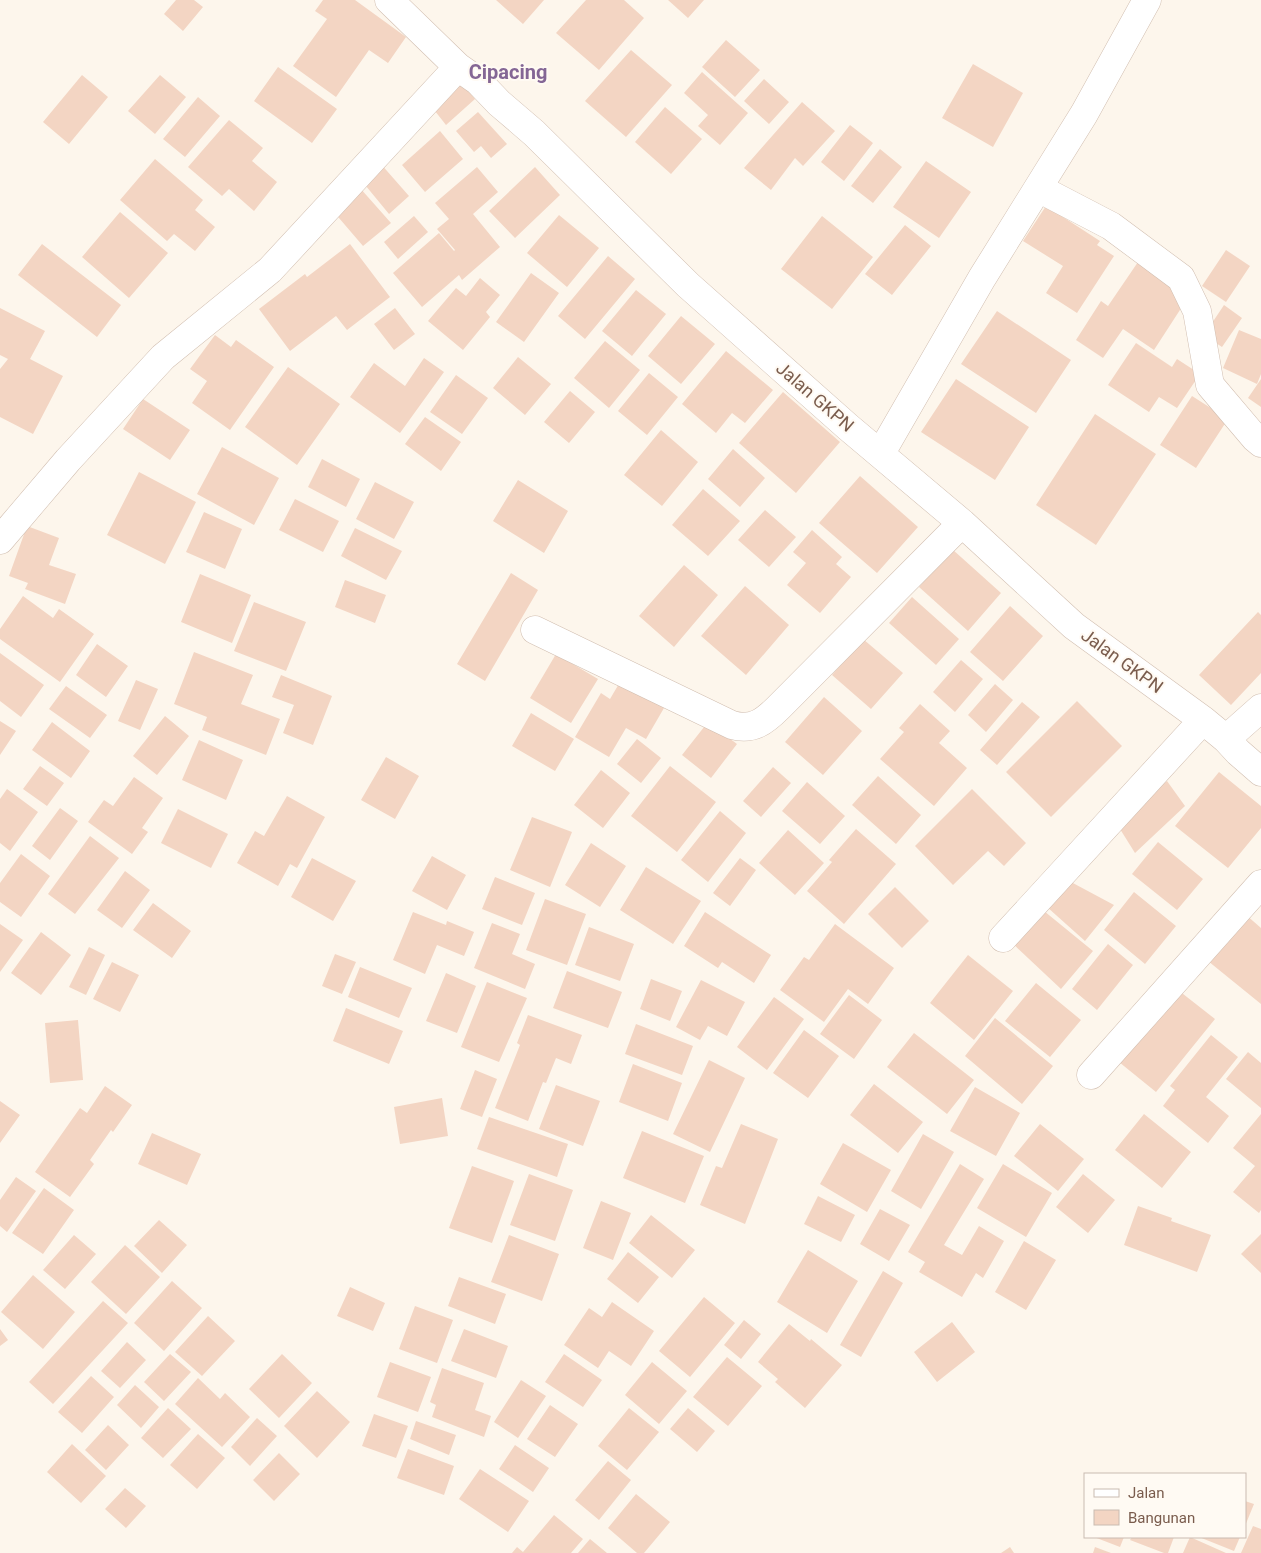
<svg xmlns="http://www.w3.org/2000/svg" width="1261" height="1553" font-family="Roboto,sans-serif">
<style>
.building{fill:#f3d5c3}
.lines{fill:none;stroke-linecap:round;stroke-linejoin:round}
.street-casing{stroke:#d1beb0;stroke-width:29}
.street{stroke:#fff;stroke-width:28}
.labels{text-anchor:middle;stroke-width:4;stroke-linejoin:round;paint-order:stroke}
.street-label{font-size:18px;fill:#7a5c4d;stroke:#fffaf3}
.quarter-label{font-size:20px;font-weight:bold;fill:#846695;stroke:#fffaf3}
</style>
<rect width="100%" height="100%" fill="#fdf6ec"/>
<path class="building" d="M176 0H194L203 7 183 31 164 14Z
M323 0H355L406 37 388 63 369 50 336 97 293 66 327 19 315 11Z
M496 0H544L523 24Z
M586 0H624L644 18 599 70 556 33Z
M668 0H704L688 18Z
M726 40 760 70 735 97 702 67Z
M631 50 672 85 626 137 585 101Z
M973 64 1023 93 993 147 942 118Z
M278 67 337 109 312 143 254 101Z
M702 72 748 113 720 145 698 126 708 115 684 93Z
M82 75 108 97 69 144 43 122Z
M160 75 186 97 155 134 128 111Z
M764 79 789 102 769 124 744 101Z
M460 81 475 99 446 125 431 106Z
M198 97 220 116 185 157 163 139Z
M802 102 835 131 803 166 795 158 771 190 744 168Z
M665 107 702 139 671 174 635 142Z
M478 112 507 144 491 158 481 146 474 152 456 131Z
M229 120 263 148 252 161 277 182 254 211 229 189 222 196 188 167Z
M850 125 873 143 844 181 821 162Z
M440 131 463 159 425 192 402 165Z
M880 149 902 167 873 203 851 186Z
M155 159 203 200 195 210 215 227 195 251 174 234 167 241 120 200Z
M926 161 971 192 939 238 893 207Z
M380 163 409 196 389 214 361 180Z
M477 167 498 192 473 214 500 247 462 280 459 275 422 307 393 273 439 233 454 251 455 250 437 229 449 219 435 203Z
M535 167 560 195 515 238 489 211Z
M360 188 391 223 363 246 333 211Z
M1046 206 1100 241 1097 245 1114 256 1077 313 1046 293 1063 266 1023 241Z
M120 212 168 253 129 298 82 257Z
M559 215 599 248 567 287 527 253Z
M414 216 428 232 398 259 384 242Z
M822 216 873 257 832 309 781 269Z
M905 225 931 246 892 295 865 274Z
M42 244 121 305 97 337 18 275Z
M350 244 390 297 347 330 336 316 290 351 259 309 305 274 307 277Z
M1226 250 1250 266 1226 302 1202 286Z
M608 256 635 279 585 339 558 316Z
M1138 262 1189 296 1154 350 1123 329 1103 358 1076 340 1101 301 1108 306Z
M531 273 559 293 524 342 496 322Z
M480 278 500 295 486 312 490 317 463 350 428 321 456 288 466 296Z
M636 290 666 314 632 356 602 331Z
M1224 305 1242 318 1222 347 1204 335Z
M0 308 45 331 30 359 63 376 33 434 0 417V369L8 359 0 355Z
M395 308 415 334 394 350 374 324Z
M997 311 1071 360 1036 413 961 364Z
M681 316 715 344 681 384 648 356Z
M1239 330 1261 339V374L1257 384 1223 368Z
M215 335 231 347 236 340 274 367 230 430 192 403 207 381 190 369Z
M605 341 640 370 609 408 574 378Z
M1136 343 1172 367 1177 359 1200 374 1177 408 1159 397 1149 412 1108 385Z
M726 351 773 390 745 423 732 413 716 433 682 404Z
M518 357 551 384 525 415 493 388Z
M424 358 444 372 400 433 350 397 374 363 405 386Z
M288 367 340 404 297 465 245 427Z
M649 373 678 397 647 435 618 411Z
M456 375 488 398 462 434 430 412Z
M956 379 1029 427 995 480 921 432Z
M1261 379V407L1248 398Z
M570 391 595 412 569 443 544 422Z
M783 392 840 442 796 493 739 443Z
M1192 396 1228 419 1196 468 1160 445Z
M143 399 190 430 170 460 123 429Z
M1095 414 1156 454 1096 545 1036 505Z
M425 417 461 442 441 471 405 444Z
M661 430 698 462 662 506 624 475Z
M222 447 279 478 254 525 197 494Z
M733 449 765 478 740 507 708 479Z
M322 459 360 479 346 507 308 487Z
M139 472 196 502 165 564 107 535Z
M860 476 918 527 877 573 819 523Z
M518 480 568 511 544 553 493 521Z
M375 482 414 502 394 539 356 519Z
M703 489 740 521 708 556 672 525Z
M295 499 339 521 323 552 279 530Z
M765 510 796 537 769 567 738 540Z
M204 512 242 529 225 569 186 552Z
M27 526 59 538 49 565 76 574 65 604 25 589 28 583 9 576Z
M355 528 402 551 386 580 341 556Z
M812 530 842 557 836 564 851 577 820 613 787 585 806 563 793 552Z
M952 549 1001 593 968 631 919 587Z
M684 565 718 595 674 647 639 616Z
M511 573 538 590 485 681 457 664Z
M200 574 251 595 232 643 181 622Z
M345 580 386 595 375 623 335 607Z
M745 586 789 625 746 675 701 636Z
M23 596 53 618 59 609 94 634 60 682 0 639V629Z
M912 597 959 639 936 665 889 623Z
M254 602 306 622 286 671 234 651Z
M1010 606 1043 636 1003 681 970 652Z
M1258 612 1261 615V673L1231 705 1199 675Z
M863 639 903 673 871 709 832 675Z
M97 644 128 666 106 697 76 675Z
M194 652 253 675 241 704 280 719 266 755 202 730 207 717 174 704Z
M0 653 44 685 21 717 0 701Z
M556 654 598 679 571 723 530 698Z
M961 660 983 679 955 712 933 692Z
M281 675 332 696 313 745 283 733 294 705 272 697Z
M136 680 158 689 140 730 118 721Z
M620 682 664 708 646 739 626 728 609 757 575 737 601 693 610 699Z
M995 684 1013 700 986 732 968 715Z
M66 686 107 715 90 738 49 709Z
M824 697 862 731 823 775 785 742Z
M1077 701 1122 746 1051 817 1006 772Z
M1022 702 1040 717 997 765 980 750Z
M920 704 950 731 939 743 967 768 934 806 880 759 904 732 899 728Z
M531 713 574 739 555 771 512 746Z
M165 716 189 736 157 775 133 756Z
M0 721 16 731 0 755Z
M52 722 90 751 71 778 32 750Z
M708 722 737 744 711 778 682 755Z
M637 739 661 758 641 783 617 764Z
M199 740 243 760 226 800 182 780Z
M386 757 419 776 395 819 361 800Z
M40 766 64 783 47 806 23 789Z
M670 766 716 802 677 852 631 816Z
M773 767 791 783 761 817 743 801Z
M601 770 630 793 603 828 574 805Z
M1219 772 1261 806V828L1228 868 1175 826Z
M878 776 921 815 896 844 852 805Z
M134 777 163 798 142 828 148 832 132 854 88 822 104 800 113 806Z
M1167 781 1185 806 1135 853 1115 821Z
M807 782 845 816 820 844 782 811Z
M7 789 38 812 10 851 0 843V799Z
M972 789 1026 843 1004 866 988 851 953 885 915 846Z
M287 796 325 817 297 868 290 864 278 886 237 863 255 831 264 836Z
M60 808 78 821 50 860 32 846Z
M178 809 228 834 211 868 161 843Z
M720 811 746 833 708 882 681 860Z
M532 817 572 832 550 887 510 870Z
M856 829 896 864 844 924 807 891 832 862 829 860Z
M788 830 824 863 795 895 759 863Z
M90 836 119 858 75 914 48 894Z
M1158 842 1203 879 1177 910 1132 874Z
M591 843 626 866 600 907 565 885Z
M21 854 50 876 21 917 0 902V883Z
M432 856 466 875 447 910 412 891Z
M312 858 356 881 333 921 291 897Z
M740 858 756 870 730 906 713 893Z
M646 867 701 901 673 944 620 910Z
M125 871 150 890 122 928 97 910Z
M495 877 535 893 522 925 482 909Z
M1071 882 1114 905 1085 941 1047 907Z
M895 887 929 921 902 948 868 914Z
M1134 892 1176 926 1145 964 1104 930Z
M545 899 586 914 567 965 526 950Z
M153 903 191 931 172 958 133 930Z
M1044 911 1093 951 1061 989 1010 941Z
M413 912 446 925 447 921 474 932 464 956 437 945 425 974 393 960Z
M705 912 771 955 754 983 722 962 718 968 684 946Z
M1245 914 1261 928V1004L1208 961Z
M492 923 520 934 512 954 535 964 525 989 474 968Z
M0 924 23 940 0 972Z
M835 924 894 968 868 1004 848 989 824 1022 780 990 804 957 809 960Z
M589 927 634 944 620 981 575 965Z
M41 932 71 955 41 995 11 973Z
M1108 944 1133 965 1097 1010 1072 989Z
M89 947 105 955 86 995 69 987Z
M335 954 356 962 342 994 322 986Z
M968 955 1013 991 974 1040 930 1003Z
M112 962 139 975 120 1012 93 999Z
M360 967 412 988 399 1018 348 997Z
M567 971 622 992 608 1028 553 1008Z
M446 973 476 986 457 1033 426 1021Z
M651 979 682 991 670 1021 640 1009Z
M701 980 745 1002 727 1036 708 1026 700 1040 676 1027Z
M487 982 527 998 499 1062 461 1047Z
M1036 983 1081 1020 1050 1057 1005 1021Z
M1178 990 1215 1019 1156 1092 1119 1062Z
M849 995 882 1020 854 1059 820 1034Z
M774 997 804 1019 767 1070 737 1047Z
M346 1008 403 1031 389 1064 333 1041Z
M528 1015 582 1035 571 1064 556 1058 546 1083 543 1082 528 1121 495 1108 520 1045 517 1043Z
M995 1018 1053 1066 1022 1104 965 1056Z
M78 1020 83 1080 50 1083 45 1023Z
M636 1024 693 1046 682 1075 625 1054Z
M804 1030 839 1056 808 1098 773 1073Z
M914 1033 974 1080 947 1114 887 1067Z
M1211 1035 1238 1057 1206 1097 1229 1116 1208 1143 1163 1106 1175 1090 1170 1086Z
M1248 1052 1261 1063V1108L1226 1079Z
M709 1060 745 1078 710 1152 673 1134Z
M633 1064 682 1083 668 1121 619 1102Z
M475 1070 497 1079 482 1117 460 1109Z
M874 1084 923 1122 898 1153 850 1115Z
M556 1085 600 1101 583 1146 539 1129Z
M105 1086 132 1105 113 1132 111 1130 90 1160 94 1164 70 1197 35 1172 80 1108 87 1113Z
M975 1087 1020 1113 996 1156 950 1131Z
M442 1098 448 1136 400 1144 394 1107Z
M0 1101 20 1115 0 1143Z
M1144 1114 1191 1152 1162 1188 1115 1150Z
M1261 1114V1210L1259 1213 1233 1192 1255 1166 1233 1148Z
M489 1117 568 1144 557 1177 477 1149Z
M741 1124 778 1139 745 1224 700 1205 716 1166 722 1168Z
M1040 1124 1084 1159 1058 1191 1014 1156Z
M642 1131 704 1156 685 1203 623 1178Z
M152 1133 201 1154 187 1185 138 1164Z
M923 1134 954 1152 921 1209 891 1191Z
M843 1143 891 1170 867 1212 820 1184Z
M960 1164 984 1179 944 1245 962 1255 979 1226 1004 1241 983 1278 976 1273 962 1297 919 1272 925 1262 908 1252Z
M1003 1164 1052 1193 1026 1237 977 1208Z
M472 1166 514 1181 492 1243 449 1228Z
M529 1174 573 1190 555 1241 510 1225Z
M1083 1174 1115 1200 1088 1233 1056 1207Z
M16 1177 36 1191 7 1232 0 1226V1200Z
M44 1188 74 1210 43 1254 12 1233Z
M818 1196 855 1215 841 1242 804 1224Z
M601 1201 631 1213 613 1260 583 1248Z
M1138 1206 1172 1218 1171 1221 1211 1235 1197 1272 1124 1245Z
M880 1209 910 1225 889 1261 860 1244Z
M651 1215 695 1250 672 1278 629 1243Z
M159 1220 187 1245 162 1273 134 1246Z
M1261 1234V1273L1241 1254Z
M74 1235 96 1254 65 1289 43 1270Z
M509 1235 559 1254 542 1301 491 1282Z
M1024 1241 1056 1260 1026 1310 995 1292Z
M125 1245 160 1277 126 1314 91 1282Z
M808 1250 858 1281 827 1333 777 1302Z
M628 1252 659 1277 638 1303 607 1279Z
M883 1271 903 1283 861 1357 840 1345Z
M33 1275 75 1312 43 1349 1 1312Z
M459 1277 506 1294 495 1324 448 1306Z
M172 1281 202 1308 164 1351 134 1323Z
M350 1287 385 1303 373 1331 337 1316Z
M704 1297 735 1323 690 1377 659 1351Z
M103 1301 128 1323 53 1404 29 1382Z
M612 1302 654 1331 631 1366 609 1351 598 1368 564 1345 589 1308 602 1317Z
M415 1306 453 1320 437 1363 399 1349Z
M208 1316 235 1341 202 1376 175 1352Z
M744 1320 761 1334 741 1359 724 1345Z
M952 1322 975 1352 937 1382 914 1352Z
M789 1324 810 1341 811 1339 842 1365 805 1408 775 1382 778 1379 758 1362Z
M0 1329 8 1340 0 1346Z
M464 1329 508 1346 496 1378 451 1361Z
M127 1342 146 1360 120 1388 101 1371Z
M170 1354 191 1372 164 1401 144 1382Z
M282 1354 312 1383 279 1418 249 1389Z
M564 1354 602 1380 583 1407 545 1382Z
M727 1357 762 1386 728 1426 693 1397Z
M390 1362 431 1377 418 1412 377 1397Z
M652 1362 687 1391 659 1424 625 1395Z
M442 1368 484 1383 475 1410 491 1416 484 1437 432 1417 436 1405 430 1402Z
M91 1376 114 1397 82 1433 58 1412Z
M198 1378 220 1399 225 1393 250 1417 222 1447 175 1404Z
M521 1380 546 1396 518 1438 494 1422Z
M135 1385 159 1407 141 1428 117 1405Z
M317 1391 350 1422 317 1458 284 1426Z
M550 1405 578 1424 555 1457 527 1439Z
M168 1408 191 1429 163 1458 141 1438Z
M629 1408 659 1432 627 1470 598 1446Z
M688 1408 715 1431 697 1452 670 1429Z
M374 1414 408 1426 396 1458 362 1446Z
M257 1418 277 1436 250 1466 231 1447Z
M416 1421 456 1435 449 1455 410 1439Z
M108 1425 129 1445 106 1470 85 1450Z
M198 1434 225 1458 197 1489 170 1465Z
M72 1444 106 1476 81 1503 47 1472Z
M515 1445 549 1468 533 1492 499 1469Z
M408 1449 454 1466 444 1495 397 1478Z
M279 1453 300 1474 274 1501 253 1480Z
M608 1461 631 1480 599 1520 575 1500Z
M480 1469 529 1501 508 1532 459 1499Z
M125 1488 146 1506 126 1528 105 1509Z
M636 1494 670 1522 644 1553H637L608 1528Z
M1245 1501 1254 1504 1245 1526Z
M554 1515 583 1539 571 1553H512L517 1547 523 1552Z
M1253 1526 1261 1529V1553H1241Z
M1094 1537H1124L1120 1547Z
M1132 1537H1174L1168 1553H1164L1130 1540Z
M1190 1537 1226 1553H1183Z
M1199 1537H1240L1234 1551Z
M590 1539 607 1553H578Z
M1010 1547 1014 1553H1001Z
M1095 1547 1111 1553H1093Z"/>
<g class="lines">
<defs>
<path id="street" d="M389 0 458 67 478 81 499 103 534 133 688 285 848 427 962 523 1074 626 1203 720 1226 739 1238 752 1261 772
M1038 188 1111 226 1181 278 1197 311 1210 385 1255 438 1261 443
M881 453 982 278 1084 114 1147 0
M0 540 68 460 163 357 270 270 458 67
M535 630 732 725C753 731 765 721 779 707L962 523
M1226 739 1261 708
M1003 938 1203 720
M1091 1075 1261 884"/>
</defs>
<use href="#street" class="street-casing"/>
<use href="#street" class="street"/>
</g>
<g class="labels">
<g class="street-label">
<text transform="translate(815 397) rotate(41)" y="6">Jalan GKPN</text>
<text transform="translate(1122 661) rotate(36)" y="6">Jalan GKPN</text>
</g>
<g class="quarter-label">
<text x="508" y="79">Cipacing</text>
</g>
</g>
<rect x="1084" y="1473" width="162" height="65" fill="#fffaf3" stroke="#cabbb1"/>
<rect x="1094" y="1489" width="25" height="8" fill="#ffffff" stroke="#cabbb1"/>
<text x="1128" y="1498" font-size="15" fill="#7a5c4d">Jalan</text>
<rect x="1094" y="1510" width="25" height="15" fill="#f3d5c3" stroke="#cabbb1"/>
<text x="1128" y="1523" font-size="15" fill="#7a5c4d">Bangunan</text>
</svg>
